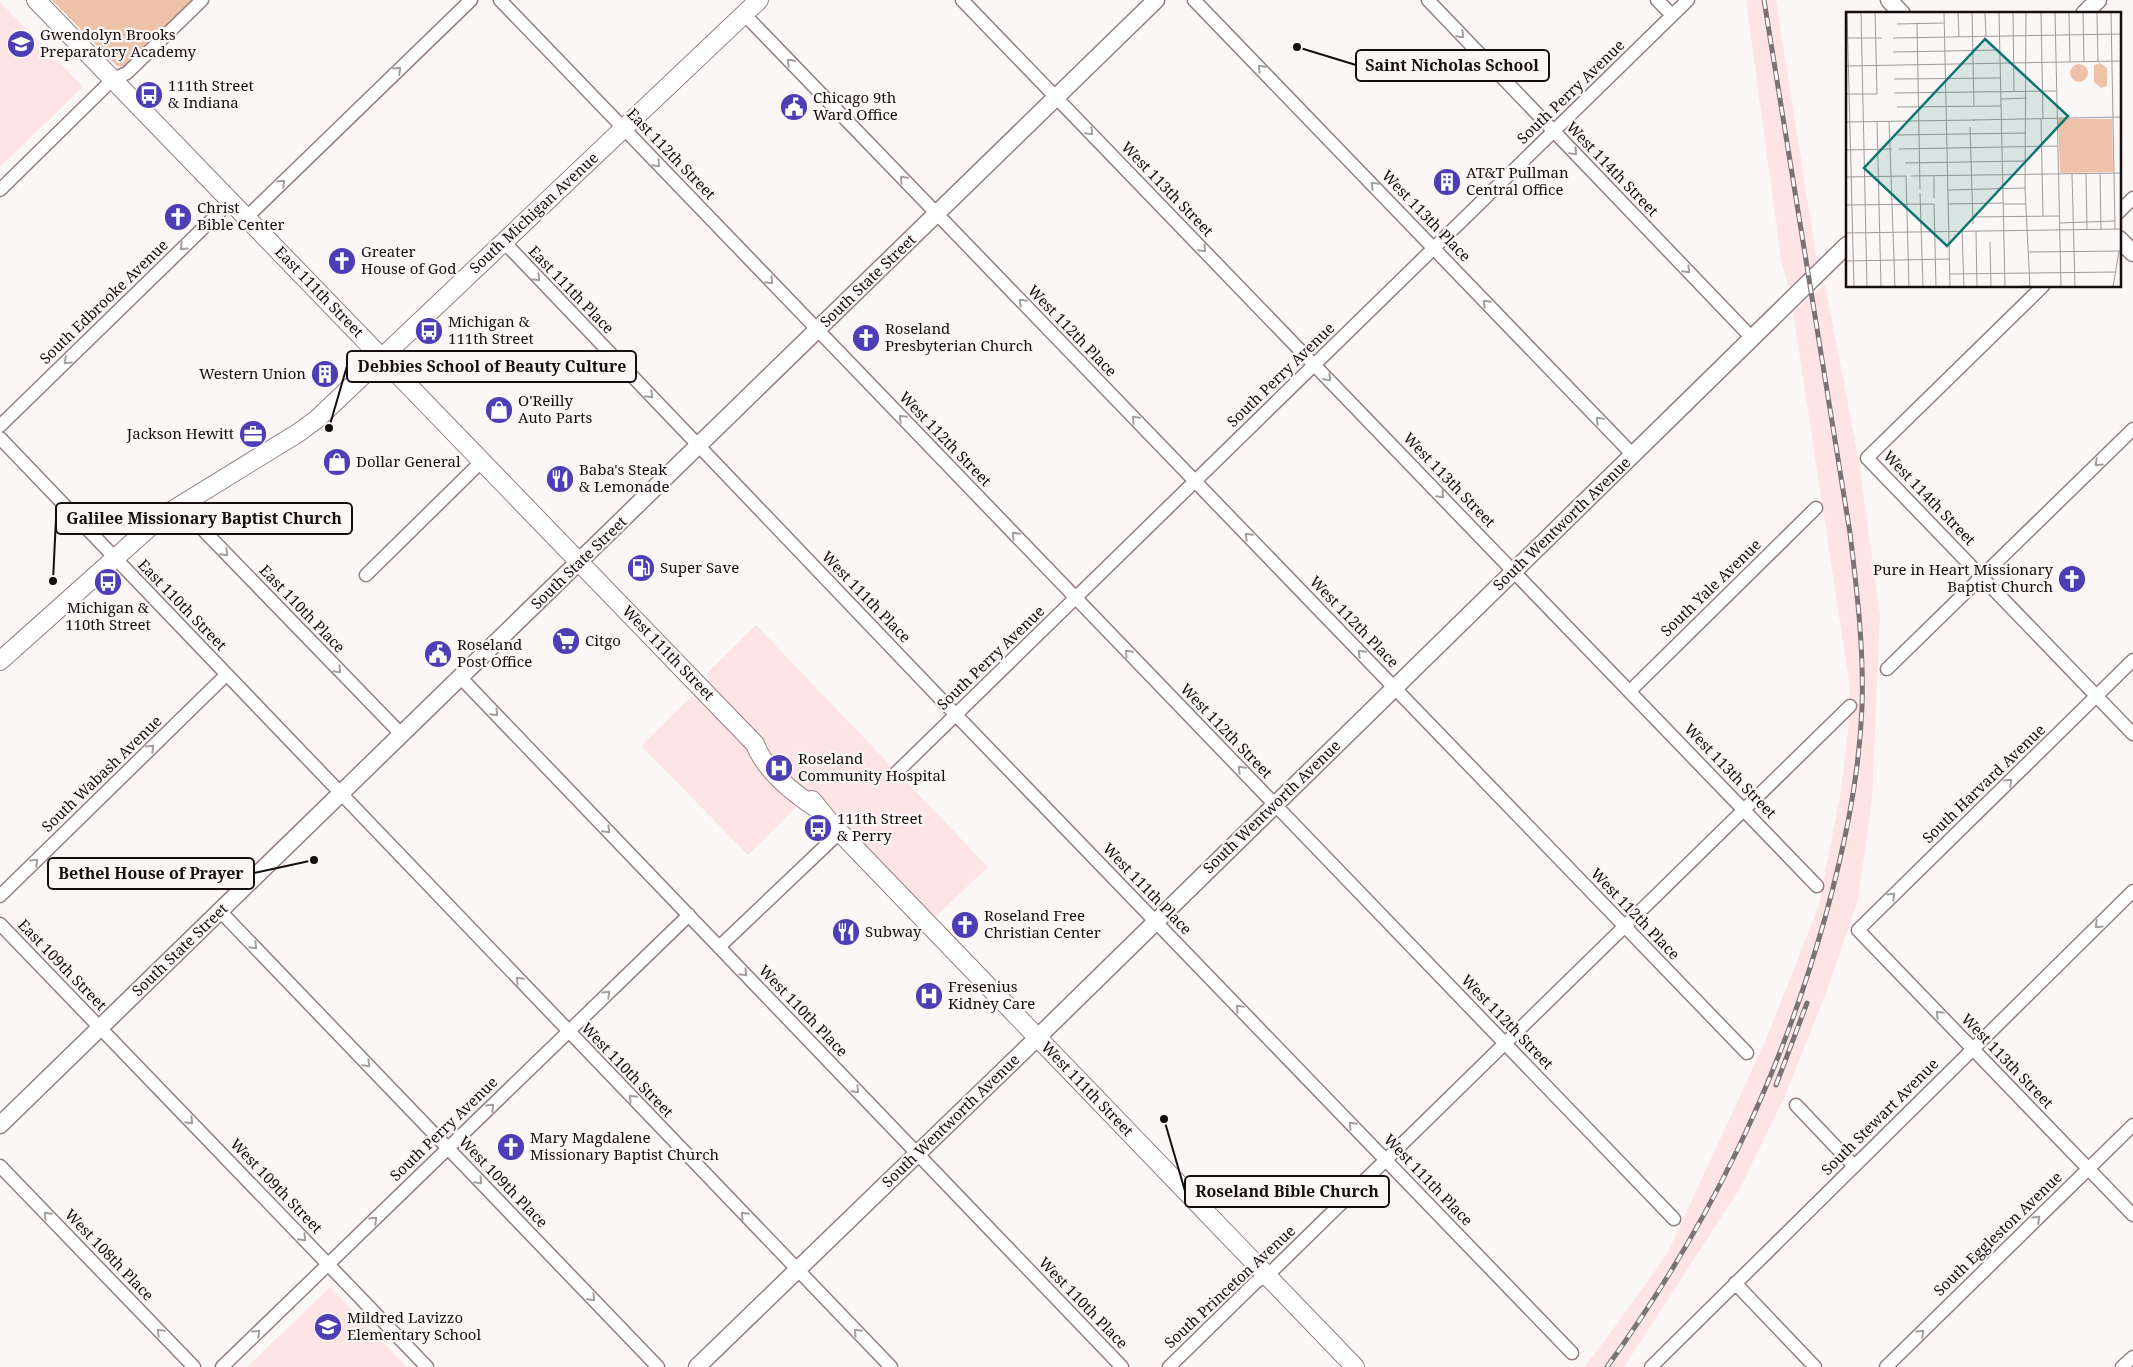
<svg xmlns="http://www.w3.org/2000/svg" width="2133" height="1367" font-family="'Noto Serif',serif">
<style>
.built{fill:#ffe4e6}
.green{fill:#eec1a9}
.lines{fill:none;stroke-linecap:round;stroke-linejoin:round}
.minor-casing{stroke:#947e80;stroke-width:15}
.tertiary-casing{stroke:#947e80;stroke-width:19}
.secondary-casing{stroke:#947e80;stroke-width:20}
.minor{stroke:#fff;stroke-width:12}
.tertiary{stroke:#fff;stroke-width:16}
.secondary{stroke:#fff;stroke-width:18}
.rail-casing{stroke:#797373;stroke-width:5}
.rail{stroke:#fcf7f7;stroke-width:3;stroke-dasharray:9;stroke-linecap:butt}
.oneway{stroke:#a29f9f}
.labels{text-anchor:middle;stroke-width:4.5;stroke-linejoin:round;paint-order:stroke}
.poi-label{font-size:15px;fill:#160e0e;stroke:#fcf7f7;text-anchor:start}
.street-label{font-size:15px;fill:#160e0e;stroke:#fcf7f7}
.inset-road{fill:none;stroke:#a09a9a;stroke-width:1}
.view{fill:#0f766e;fill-opacity:0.15;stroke:#0f766e;stroke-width:2.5}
.inset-edge{fill:none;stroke:#160e0e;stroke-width:2.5}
.leader{fill:none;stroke:#160e0e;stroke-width:2}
.callout-dot{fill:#160e0e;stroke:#fcf7f7;stroke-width:2}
.callout{fill:#fcf7f7;stroke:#160e0e;stroke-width:2}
.callout-label{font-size:16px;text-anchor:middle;font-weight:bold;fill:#160e0e}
</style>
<rect width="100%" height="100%" fill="#fcf7f7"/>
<path class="built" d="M1746 0H1776L1817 261 1789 288 1781 259Z
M0 2 83 87 0 167Z
M1825 284 1859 462 1880 615 1872 800 1858 900 1826 993 1784 1098 1739 1190 1624 1367H1584L1609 1335 1667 1254 1765 1042 1819 905 1841 790 1848 732 1850 688 1793 312Z
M756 625 988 867 933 919 812 791 748 855 641 746 711 677 707 673Z
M330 1287 407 1367H247Z"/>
<path class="green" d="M52 0H194L125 67 117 66Z"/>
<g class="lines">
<defs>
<path id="minor" d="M500 0 1674 1219
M962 0 1817 886
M1194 0 1633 455
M1428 0 1752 338
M1657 0 1672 15
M744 14 1747 1053
M0 190 113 79 127 73 202 0
M2119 212 2133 198
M247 217 471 0
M504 242 956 715 1572 1353
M2043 286 1867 458 2133 734
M0 426 231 201
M0 438 891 1367
M179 505 402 735
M366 575 482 461
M2133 660 1858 930 2133 1215
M1887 669 2133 429
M461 678 1122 1367
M1630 691 1816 508
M896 773 1688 0
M0 896 226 675
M220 911 658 1367
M0 924 427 1367
M719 947 840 832
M1796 1105 1854 1166
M0 1166 194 1367
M1735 1283 1815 1367
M222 1367 689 915
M1169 1367 1256 1282 1269 1274 1850 706
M1651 1367 2133 891
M1886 1367 2133 1125
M2122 1367 2133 1357"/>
<path id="tertiary" d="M1889 0 1902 14
M2084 14 2098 0
M2119 239 2133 253
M0 1125 1156 0
M697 1367 1038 1037 1847 245"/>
<path id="secondary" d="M36 0 755 744C765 771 796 795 819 810
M0 661 160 518 298 433 317 419 759 0
M812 800 829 821 1355 1367"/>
</defs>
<use href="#minor" class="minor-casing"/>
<use href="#tertiary" class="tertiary-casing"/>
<use href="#secondary" class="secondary-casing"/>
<use href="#minor" class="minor"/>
<use href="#tertiary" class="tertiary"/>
<use href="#secondary" class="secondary"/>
<defs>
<path id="rail" d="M1776 1085 1807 1003
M1607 1367C1708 1227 1778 1084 1825 918 1844 849 1859 780 1862 707 1864 649 1857 591 1850 533L1764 0"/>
</defs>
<use href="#rail" class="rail-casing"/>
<use href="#rail" class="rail"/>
</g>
<defs><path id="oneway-chevron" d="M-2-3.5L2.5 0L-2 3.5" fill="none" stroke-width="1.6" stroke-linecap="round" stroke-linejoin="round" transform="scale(1.25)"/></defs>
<g class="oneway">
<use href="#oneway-chevron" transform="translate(1461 35) rotate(46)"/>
<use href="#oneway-chevron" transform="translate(790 62) rotate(-134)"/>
<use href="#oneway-chevron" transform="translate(1261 68) rotate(-134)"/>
<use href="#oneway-chevron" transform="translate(398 70) rotate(-44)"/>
<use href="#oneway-chevron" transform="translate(1090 132) rotate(46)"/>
<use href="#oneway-chevron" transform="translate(1574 152) rotate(46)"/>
<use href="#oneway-chevron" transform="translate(657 164) rotate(46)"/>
<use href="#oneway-chevron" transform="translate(903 179) rotate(-134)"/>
<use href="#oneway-chevron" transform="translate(282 183) rotate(-44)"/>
<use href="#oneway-chevron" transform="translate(1374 185) rotate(-134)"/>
<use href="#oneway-chevron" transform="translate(183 247) rotate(136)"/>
<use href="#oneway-chevron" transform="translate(1203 249) rotate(46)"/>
<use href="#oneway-chevron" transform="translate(1687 270) rotate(46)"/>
<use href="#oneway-chevron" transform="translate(537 278) rotate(46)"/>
<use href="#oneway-chevron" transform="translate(770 281) rotate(46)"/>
<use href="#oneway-chevron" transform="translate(1022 302) rotate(-134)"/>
<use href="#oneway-chevron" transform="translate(1486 303) rotate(-134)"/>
<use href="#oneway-chevron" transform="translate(67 361) rotate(136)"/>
<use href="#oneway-chevron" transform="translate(1328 378) rotate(46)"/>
<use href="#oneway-chevron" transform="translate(650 395) rotate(46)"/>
<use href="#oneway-chevron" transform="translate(902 418) rotate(-134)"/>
<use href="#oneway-chevron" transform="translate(1135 419) rotate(-134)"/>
<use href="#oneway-chevron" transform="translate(1599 420) rotate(-134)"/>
<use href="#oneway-chevron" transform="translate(2098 463) rotate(136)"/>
<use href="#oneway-chevron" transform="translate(1441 495) rotate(46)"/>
<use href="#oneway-chevron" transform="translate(1015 535) rotate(-134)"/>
<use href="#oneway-chevron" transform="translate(1248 536) rotate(-134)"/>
<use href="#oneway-chevron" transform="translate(225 553) rotate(46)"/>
<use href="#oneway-chevron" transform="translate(1128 653) rotate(-134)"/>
<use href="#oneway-chevron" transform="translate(1361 653) rotate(-134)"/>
<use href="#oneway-chevron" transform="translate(338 670) rotate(46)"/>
<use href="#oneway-chevron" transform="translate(495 713) rotate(46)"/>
<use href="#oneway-chevron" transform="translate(151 748) rotate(-44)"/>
<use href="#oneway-chevron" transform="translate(1241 769) rotate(-134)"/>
<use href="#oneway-chevron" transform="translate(2009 782) rotate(-44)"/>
<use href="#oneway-chevron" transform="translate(607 830) rotate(46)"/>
<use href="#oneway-chevron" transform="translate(35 862) rotate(-44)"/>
<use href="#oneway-chevron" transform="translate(1892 896) rotate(-44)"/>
<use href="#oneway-chevron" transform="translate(2098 925) rotate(136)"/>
<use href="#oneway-chevron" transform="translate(254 946) rotate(46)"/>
<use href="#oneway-chevron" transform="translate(744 973) rotate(46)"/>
<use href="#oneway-chevron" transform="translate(519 980) rotate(-134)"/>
<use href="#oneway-chevron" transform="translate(607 994) rotate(-44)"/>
<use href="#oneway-chevron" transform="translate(1239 1008) rotate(-134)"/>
<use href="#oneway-chevron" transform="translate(1939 1014) rotate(-134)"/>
<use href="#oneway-chevron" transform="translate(367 1064) rotate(46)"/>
<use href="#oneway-chevron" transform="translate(856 1090) rotate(46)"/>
<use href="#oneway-chevron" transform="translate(632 1098) rotate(-134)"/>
<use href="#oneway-chevron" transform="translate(491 1107) rotate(-44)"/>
<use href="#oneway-chevron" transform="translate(190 1121) rotate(46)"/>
<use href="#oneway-chevron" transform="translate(1352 1125) rotate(-134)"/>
<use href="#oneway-chevron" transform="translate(479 1181) rotate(46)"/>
<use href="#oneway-chevron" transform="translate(47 1215) rotate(-134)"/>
<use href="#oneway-chevron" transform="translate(744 1215) rotate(-134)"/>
<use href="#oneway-chevron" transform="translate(2037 1219) rotate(-44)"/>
<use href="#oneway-chevron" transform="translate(374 1220) rotate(-44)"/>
<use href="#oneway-chevron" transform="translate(303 1238) rotate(46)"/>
<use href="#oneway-chevron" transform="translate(592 1298) rotate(46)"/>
<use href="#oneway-chevron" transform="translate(160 1332) rotate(-134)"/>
<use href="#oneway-chevron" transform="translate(857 1332) rotate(-134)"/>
<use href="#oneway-chevron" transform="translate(257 1333) rotate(-44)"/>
<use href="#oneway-chevron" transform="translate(1921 1333) rotate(-44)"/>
</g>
<defs>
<symbol id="school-disc" viewBox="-11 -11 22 22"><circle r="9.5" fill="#4d3eb5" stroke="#fcf7f7"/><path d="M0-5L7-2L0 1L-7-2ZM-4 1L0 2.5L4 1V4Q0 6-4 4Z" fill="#fff"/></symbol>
<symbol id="bus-disc" viewBox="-11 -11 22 22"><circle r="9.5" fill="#4d3eb5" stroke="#fcf7f7"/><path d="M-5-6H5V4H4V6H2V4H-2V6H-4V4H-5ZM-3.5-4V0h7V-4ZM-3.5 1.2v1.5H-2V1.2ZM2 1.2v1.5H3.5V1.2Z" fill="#fff"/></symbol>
<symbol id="civic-disc" viewBox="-11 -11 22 22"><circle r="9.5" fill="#4d3eb5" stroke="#fcf7f7"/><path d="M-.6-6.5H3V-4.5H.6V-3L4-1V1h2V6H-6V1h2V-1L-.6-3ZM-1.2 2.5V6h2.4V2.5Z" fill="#fff"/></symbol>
<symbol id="building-disc" viewBox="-11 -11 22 22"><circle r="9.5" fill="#4d3eb5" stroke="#fcf7f7"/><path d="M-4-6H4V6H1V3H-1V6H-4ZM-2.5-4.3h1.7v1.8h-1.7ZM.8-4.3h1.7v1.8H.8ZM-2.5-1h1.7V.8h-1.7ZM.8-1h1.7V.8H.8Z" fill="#fff"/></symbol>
<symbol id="church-disc" viewBox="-11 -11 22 22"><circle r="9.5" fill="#4d3eb5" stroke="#fcf7f7"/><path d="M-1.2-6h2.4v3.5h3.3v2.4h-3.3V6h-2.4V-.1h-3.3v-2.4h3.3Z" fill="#fff"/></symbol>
<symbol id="shop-disc" viewBox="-11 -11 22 22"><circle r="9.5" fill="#4d3eb5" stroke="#fcf7f7"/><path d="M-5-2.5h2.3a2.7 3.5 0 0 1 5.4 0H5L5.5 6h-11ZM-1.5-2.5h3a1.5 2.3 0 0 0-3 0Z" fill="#fff"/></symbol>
<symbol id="office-disc" viewBox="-11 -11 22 22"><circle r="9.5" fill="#4d3eb5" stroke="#fcf7f7"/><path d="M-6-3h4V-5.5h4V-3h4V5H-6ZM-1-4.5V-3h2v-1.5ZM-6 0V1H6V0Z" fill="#fff"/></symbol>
<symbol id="restaurant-disc" viewBox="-11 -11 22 22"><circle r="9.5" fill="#4d3eb5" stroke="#fcf7f7"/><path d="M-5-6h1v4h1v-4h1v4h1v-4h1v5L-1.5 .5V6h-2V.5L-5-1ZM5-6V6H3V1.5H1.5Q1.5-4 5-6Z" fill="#fff"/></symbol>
<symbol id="fuel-disc" viewBox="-11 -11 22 22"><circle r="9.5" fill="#4d3eb5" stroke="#fcf7f7"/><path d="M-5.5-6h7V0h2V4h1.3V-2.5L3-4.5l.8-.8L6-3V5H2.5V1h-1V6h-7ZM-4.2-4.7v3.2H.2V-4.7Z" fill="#fff"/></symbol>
<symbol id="supermarket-disc" viewBox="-11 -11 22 22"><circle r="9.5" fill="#4d3eb5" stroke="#fcf7f7"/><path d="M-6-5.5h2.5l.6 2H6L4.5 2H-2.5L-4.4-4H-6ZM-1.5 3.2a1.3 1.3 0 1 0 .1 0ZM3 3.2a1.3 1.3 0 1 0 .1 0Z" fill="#fff"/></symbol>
<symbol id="hospital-disc" viewBox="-11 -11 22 22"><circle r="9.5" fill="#4d3eb5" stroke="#fcf7f7"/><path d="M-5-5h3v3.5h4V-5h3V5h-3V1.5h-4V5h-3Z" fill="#fff"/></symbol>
</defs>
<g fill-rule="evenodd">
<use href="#school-disc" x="5" y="28" width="32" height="32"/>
<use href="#bus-disc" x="133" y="79" width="32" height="32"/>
<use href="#civic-disc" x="778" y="91" width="32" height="32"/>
<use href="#building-disc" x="1431" y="166" width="32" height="32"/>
<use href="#church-disc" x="162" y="201" width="32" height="32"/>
<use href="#church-disc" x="326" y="245" width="32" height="32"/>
<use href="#bus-disc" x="413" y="315" width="32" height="32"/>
<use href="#church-disc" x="850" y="322" width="32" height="32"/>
<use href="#building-disc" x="309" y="358" width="32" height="32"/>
<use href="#shop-disc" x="483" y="394" width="32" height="32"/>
<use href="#office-disc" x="237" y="418" width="32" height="32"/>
<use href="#shop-disc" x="321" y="446" width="32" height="32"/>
<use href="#restaurant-disc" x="544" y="463" width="32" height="32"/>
<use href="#fuel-disc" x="625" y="552" width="32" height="32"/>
<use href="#church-disc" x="2056" y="563" width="32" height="32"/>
<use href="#bus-disc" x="92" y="566" width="32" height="32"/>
<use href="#supermarket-disc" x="550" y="625" width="32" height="32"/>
<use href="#civic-disc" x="422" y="638" width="32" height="32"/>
<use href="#hospital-disc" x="763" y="752" width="32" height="32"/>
<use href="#bus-disc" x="802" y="812" width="32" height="32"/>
<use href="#church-disc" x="949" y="909" width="32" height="32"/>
<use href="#restaurant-disc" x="830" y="916" width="32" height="32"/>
<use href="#hospital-disc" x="913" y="980" width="32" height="32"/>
<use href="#church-disc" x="495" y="1131" width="32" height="32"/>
<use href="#school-disc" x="312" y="1311" width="32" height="32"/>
</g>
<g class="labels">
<g class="poi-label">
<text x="40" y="40">Gwendolyn Brooks<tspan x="40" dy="17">Preparatory Academy</tspan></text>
<text x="168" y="91">111th Street<tspan x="168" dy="17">&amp; Indiana</tspan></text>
<text x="813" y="103">Chicago 9th<tspan x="813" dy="17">Ward Office</tspan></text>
<text x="1466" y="178">AT&amp;T Pullman<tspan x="1466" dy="17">Central Office</tspan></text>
<text x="197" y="213">Christ<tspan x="197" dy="17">Bible Center</tspan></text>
<text x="361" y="257">Greater<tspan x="361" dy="17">House of God</tspan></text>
<text x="448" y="327">Michigan &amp;<tspan x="448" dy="17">111th Street</tspan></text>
<text x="885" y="334">Roseland<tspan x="885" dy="17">Presbyterian Church</tspan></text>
<text x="306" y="379" text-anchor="end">Western Union</text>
<text x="518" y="406">O'Reilly<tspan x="518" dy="17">Auto Parts</tspan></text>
<text x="234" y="439" text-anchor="end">Jackson Hewitt</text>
<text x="356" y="467">Dollar General</text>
<text x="579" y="475">Baba's Steak<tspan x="579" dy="17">&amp; Lemonade</tspan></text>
<text x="660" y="573">Super Save</text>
<text x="2053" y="575" text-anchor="end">Pure in Heart Missionary<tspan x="2053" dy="17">Baptist Church</tspan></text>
<text x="108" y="613" text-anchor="middle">Michigan &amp;<tspan x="108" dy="17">110th Street</tspan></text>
<text x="585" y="646">Citgo</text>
<text x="457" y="650">Roseland<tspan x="457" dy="17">Post Office</tspan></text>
<text x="798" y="764">Roseland<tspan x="798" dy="17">Community Hospital</tspan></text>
<text x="837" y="824">111th Street<tspan x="837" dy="17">&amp; Perry</tspan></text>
<text x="984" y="921">Roseland Free<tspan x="984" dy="17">Christian Center</tspan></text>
<text x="865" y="937">Subway</text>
<text x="948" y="992">Fresenius<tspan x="948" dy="17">Kidney Care</tspan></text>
<text x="530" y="1143">Mary Magdalene<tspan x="530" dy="17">Missionary Baptist Church</tspan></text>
<text x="347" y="1323">Mildred Lavizzo<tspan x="347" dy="17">Elementary School</tspan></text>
</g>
<g class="street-label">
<text transform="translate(1571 92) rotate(-44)" y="5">South Perry Avenue</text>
<text transform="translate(671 154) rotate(46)" y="5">East 112th Street</text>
<text transform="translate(1612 169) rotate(46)" y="5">West 114th Street</text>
<text transform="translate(1167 189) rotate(46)" y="5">West 113th Street</text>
<text transform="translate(534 213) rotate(-43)" y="5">South Michigan Avenue</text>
<text transform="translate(1426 216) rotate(46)" y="5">West 113th Place</text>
<text transform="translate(868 281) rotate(-44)" y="5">South State Street</text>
<text transform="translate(571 290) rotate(46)" y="5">East 111th Place</text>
<text transform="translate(319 292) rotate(46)" y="5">East 111th Street</text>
<text transform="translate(104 302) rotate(-44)" y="5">South Edbrooke Avenue</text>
<text transform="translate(1072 331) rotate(46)" y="5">West 112th Place</text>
<text transform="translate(1281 375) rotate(-44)" y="5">South Perry Avenue</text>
<text transform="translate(945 439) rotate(46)" y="5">West 112th Street</text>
<text transform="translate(1449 480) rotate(46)" y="5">West 113th Street</text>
<text transform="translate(1929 498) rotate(46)" y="5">West 114th Street</text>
<text transform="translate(1562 524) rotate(-44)" y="5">South Wentworth Avenue</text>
<text transform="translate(579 563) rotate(-44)" y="5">South State Street</text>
<text transform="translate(1711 588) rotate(-44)" y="5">South Yale Avenue</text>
<text transform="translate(866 597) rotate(46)" y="5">West 111th Place</text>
<text transform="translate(182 605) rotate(46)" y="5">East 110th Street</text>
<text transform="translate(302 609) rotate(46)" y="5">East 110th Place</text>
<text transform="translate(1354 622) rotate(46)" y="5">West 112th Place</text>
<text transform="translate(668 653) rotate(46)" y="5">West 111th Street</text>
<text transform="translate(991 658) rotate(-44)" y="5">South Perry Avenue</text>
<text transform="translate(1226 731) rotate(46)" y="5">West 112th Street</text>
<text transform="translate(1730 771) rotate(46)" y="5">West 113th Street</text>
<text transform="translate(102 774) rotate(-44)" y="5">South Wabash Avenue</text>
<text transform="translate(1984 784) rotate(-44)" y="5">South Harvard Avenue</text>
<text transform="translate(1272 807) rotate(-44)" y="5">South Wentworth Avenue</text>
<text transform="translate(1147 889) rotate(46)" y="5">West 111th Place</text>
<text transform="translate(1635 914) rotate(46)" y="5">West 112th Place</text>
<text transform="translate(180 950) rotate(-44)" y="5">South State Street</text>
<text transform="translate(62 965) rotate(46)" y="5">East 109th Street</text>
<text transform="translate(803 1011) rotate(46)" y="5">West 110th Place</text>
<text transform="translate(1507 1022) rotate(46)" y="5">West 112th Street</text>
<text transform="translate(2007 1061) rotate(46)" y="5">West 113th Street</text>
<text transform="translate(627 1070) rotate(46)" y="5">West 110th Street</text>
<text transform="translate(1087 1089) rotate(46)" y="5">West 111th Street</text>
<text transform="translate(1880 1117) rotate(-45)" y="5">South Stewart Avenue</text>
<text transform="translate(951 1121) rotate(-44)" y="5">South Wentworth Avenue</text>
<text transform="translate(444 1129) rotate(-44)" y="5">South Perry Avenue</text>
<text transform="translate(1428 1180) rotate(46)" y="5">West 111th Place</text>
<text transform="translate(503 1182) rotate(46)" y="5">West 109th Place</text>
<text transform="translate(276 1186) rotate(46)" y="5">West 109th Street</text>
<text transform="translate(1998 1234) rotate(-44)" y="5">South Eggleston Avenue</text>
<text transform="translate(109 1255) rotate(46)" y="5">West 108th Place</text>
<text transform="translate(1230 1287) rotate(-43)" y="5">South Princeton Avenue</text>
<text transform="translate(1083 1303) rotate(46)" y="5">West 110th Place</text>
</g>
</g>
<g transform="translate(1846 12)">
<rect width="275" height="275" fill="#fcf7f7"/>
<path d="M254 51 261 56V74L255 76 248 70V53ZM224 61a9 9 0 1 1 18 0a9 9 0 1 1-18 0ZM212 107H266L267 160 214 161Z" fill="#eec1a9"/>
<path class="inset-road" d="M1 0 8 275M15 0 21 275M98 0 104 275M112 0 113 25M126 0 128 94M139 0 140 24M153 0 159 275M167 0 168 80M180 0 179 176 184 275M195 0 197 107M209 0 215 275M223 0 224 50M237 0 238 50M251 0 252 50M265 0 269 217M71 11 74 177M51 12 98 11M0 26H36M47 26 275 22M47 40 154 38M0 54 275 49M48 67 154 66M48 81 210 79M0 82H31L29 0M155 87 181 86M51 95 155 94M195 107 197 204M127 108 275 105M31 109 35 275M43 109 49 275M0 110 129 108M124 115 127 212M51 123 179 121M53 137 211 134M0 138 46 137M59 151 179 149M240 161 241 217M254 161 255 217M226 162 229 275M65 164 275 161M88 164V186M0 165 60 164 63 275M102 178 179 176M74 181 77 275M102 192 157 191M157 192H180M0 193 88 192 90 275M126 205 213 204M241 210 269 209M213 211 241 210M116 219 118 275M130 219 131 275M0 221 275 217M144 230 145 275M183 240 275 239M0 249 104 247M104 262 270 260M161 275 184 274M267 275 273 239"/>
<path class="view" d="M139 27 222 104 101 234 18 156Z"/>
<rect width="275" height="275" class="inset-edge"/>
</g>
<path class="leader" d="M1297 47L1356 65M329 428L347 366M53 581L56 518M314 860L254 873M1164 1119L1185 1191"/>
<g class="callout-dot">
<circle cx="1297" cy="47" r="5"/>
<circle cx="329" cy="428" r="5"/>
<circle cx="53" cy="581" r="5"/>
<circle cx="314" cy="860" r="5"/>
<circle cx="1164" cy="1119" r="5"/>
</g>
<g class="callout">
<rect x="1356" y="50" width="193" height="31" rx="5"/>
<rect x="347" y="351" width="289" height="31" rx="5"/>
<rect x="56" y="503" width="296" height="31" rx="5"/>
<rect x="48" y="858" width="206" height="31" rx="5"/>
<rect x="1185" y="1176" width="204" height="31" rx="5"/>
</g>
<g class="callout-label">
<text x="1452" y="71">Saint Nicholas School</text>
<text x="492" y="372">Debbies School of Beauty Culture</text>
<text x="204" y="524">Galilee Missionary Baptist Church</text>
<text x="151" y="879">Bethel House of Prayer</text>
<text x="1287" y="1197">Roseland Bible Church</text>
</g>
</svg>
